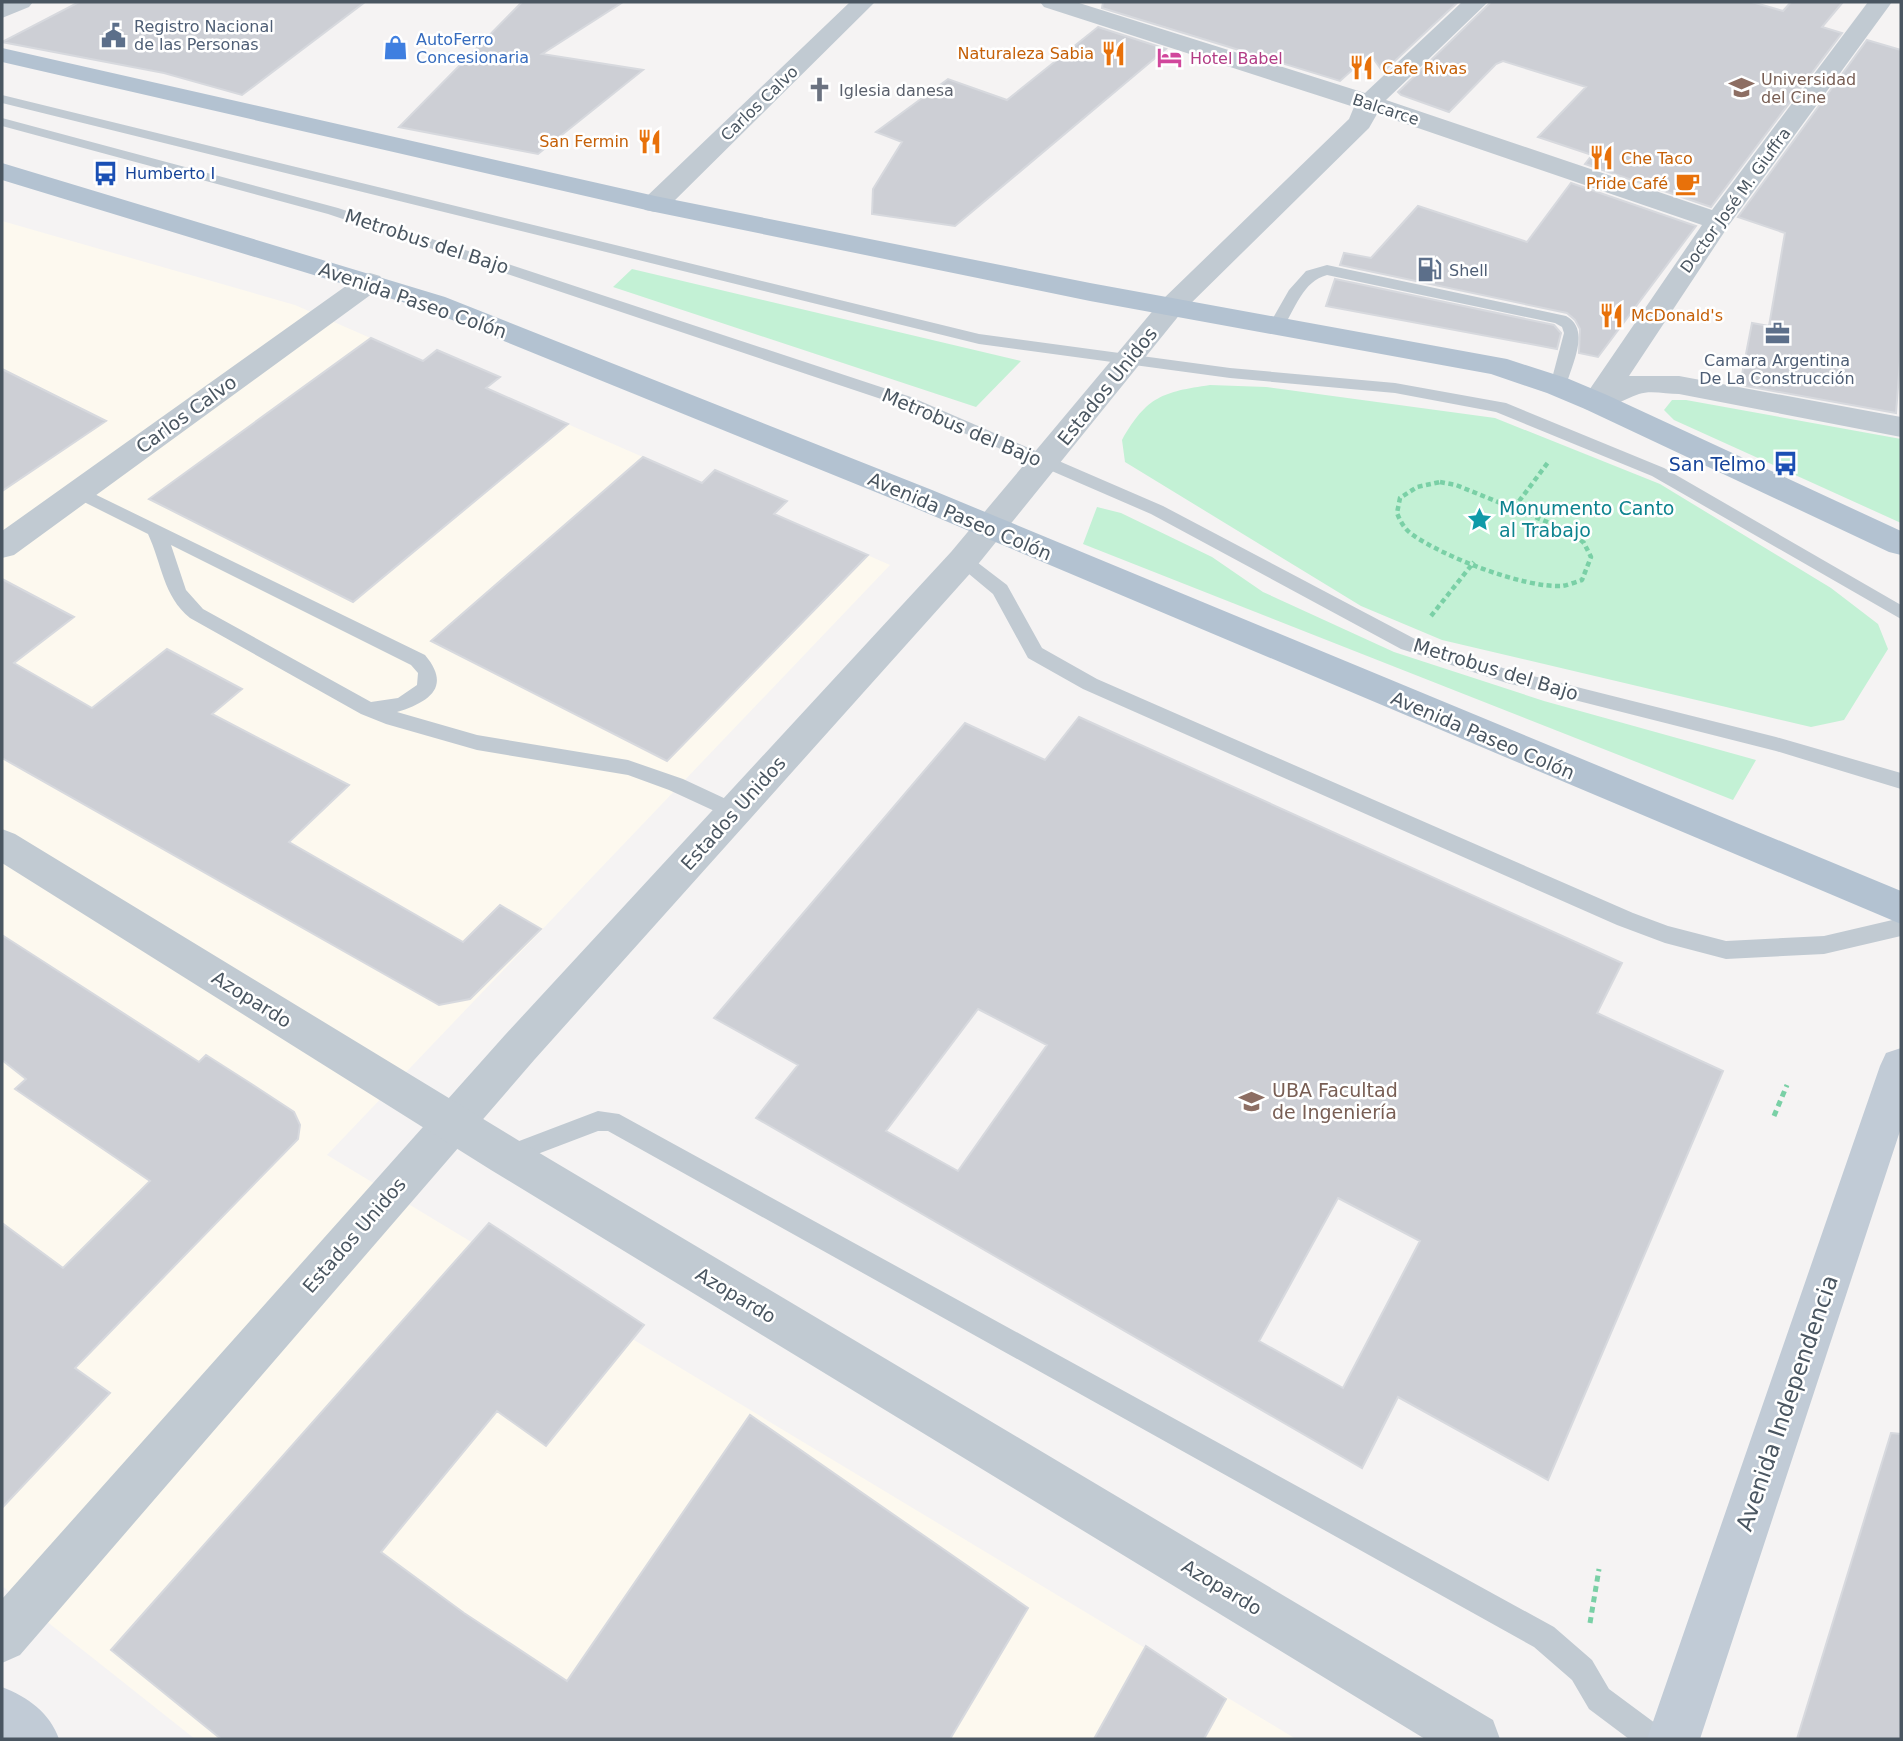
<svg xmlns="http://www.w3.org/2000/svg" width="1903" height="1741" font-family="'DejaVu Sans',sans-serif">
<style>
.commercial{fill:#fdf9ef}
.green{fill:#c3f1d5}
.building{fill:#cdcfd5;stroke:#d7d9de;stroke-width:2;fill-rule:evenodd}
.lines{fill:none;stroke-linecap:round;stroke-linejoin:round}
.path-far1{stroke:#7ad0a6;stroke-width:4.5;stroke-dasharray:5 3.5;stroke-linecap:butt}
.path{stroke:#7ad0a6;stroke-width:5;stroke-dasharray:6 4.5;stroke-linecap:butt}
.service{fill:#c1cad2;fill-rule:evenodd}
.minor{fill:#c1cad2;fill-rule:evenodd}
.tertiary{fill:#c1cad2;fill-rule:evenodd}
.secondary{fill:#c1cbd6;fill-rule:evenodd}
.primary{fill:#b3c2d1;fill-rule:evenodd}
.labels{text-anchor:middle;stroke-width:5;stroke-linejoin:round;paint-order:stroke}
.far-service-label{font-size:16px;fill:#4e5e75;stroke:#fff;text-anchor:start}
.far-shop-label{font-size:16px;fill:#366cbe;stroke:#fff;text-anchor:start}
.far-food-label{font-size:16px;fill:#c56008;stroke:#fff;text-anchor:end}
.far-hotel-label{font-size:16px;fill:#b23c85;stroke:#fff;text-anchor:start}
.far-education-label{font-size:16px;fill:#785e54;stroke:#fff;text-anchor:start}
.far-worship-label{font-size:16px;fill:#5b616d;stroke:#fff;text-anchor:start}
.far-street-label{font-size:16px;fill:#4a5661;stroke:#fff}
.far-transit-label{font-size:16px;fill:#164399;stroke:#fff;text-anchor:start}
.street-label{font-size:19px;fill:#4a5661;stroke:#fff}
.transit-label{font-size:19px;fill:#164399;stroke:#fff;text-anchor:end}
.culture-label{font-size:19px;fill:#0d838f;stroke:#fff;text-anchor:start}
.education-label{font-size:19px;fill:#785e54;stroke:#fff;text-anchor:start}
.near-street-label{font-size:23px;fill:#4a5661;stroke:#fff}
</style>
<rect width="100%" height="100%" fill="#f5f3f3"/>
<path class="commercial" d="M2 221 295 305 890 565 327 1155 1296 1739H195L2 1586Z"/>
<path class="green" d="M632 269 1021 361 976 407 613 287Z
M1210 385 1266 387 1495 418 1660 484 1831 588 1878 624 1888 649 1844 720 1811 727 1442 640 1361 606 1125 462 1122 440C1147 396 1163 392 1210 385Z
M1672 400H1686L1901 439V523L1674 420 1664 410Z
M1097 507 1121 513 1212 557 1263 592 1394 652 1544 701 1756 760 1733 800 1083 544Z"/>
<path class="building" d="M79 2H365L242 95 164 73 2 42Z
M522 2H623L542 54 643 70 538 154 399 127Z
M1103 2H1458L1383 72 1370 54 1340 81 1102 8Z
M1491 2H1752L1783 11 1791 2H1843L1822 27 1842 33 1711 207 1585 164 1592 155 1538 137 1586 87 1503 61 1496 64 1449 112 1401 95 1398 92Z
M1098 27 1166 49 955 226 872 214 873 189 902 142 876 132 948 79 1007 100Z
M1867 40 1901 50V348L1896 413 1740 385 1752 323 1769 326 1785 233 1738 217Z
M1571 183 1696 226 1598 357 1579 353 1580 329 1575 320 1567 313 1340 265 1344 253 1371 258 1418 206 1527 242Z
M1335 279 1554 325 1561 333 1557 349 1326 306Z
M371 338 423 361 437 350 500 377 486 388 568 424 353 602 149 499Z
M2 369 106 421 2 491Z
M643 457 702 483 715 470 787 501 774 514 868 555 667 761 431 641Z
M2 579 74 617 14 663 92 708 167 649 242 689 212 714 349 785 289 842 463 942 500 905 541 929 470 999 439 1005 2 758Z
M1079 717 1622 963 1597 1013 1723 1071 1548 1480 1398 1397 1362 1468 756 1118 798 1065 714 1018 965 723 1045 760ZM978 1009 1047 1045 958 1171 886 1131ZM1338 1198 1420 1241 1343 1388 1259 1341Z
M2 935 199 1062 206 1055 250 1083 294 1112 300 1125 298 1139 75 1368 110 1393 2 1508V1223L63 1268 150 1181 15 1089 26 1079 2 1060Z
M489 1223 644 1325 546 1446 497 1411 381 1552 464 1613 567 1681 750 1415 1028 1608 950 1739H221L111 1650Z
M1891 1433 1901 1434V1739H1797Z
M1146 1646 1226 1699 1204 1739H1094Z"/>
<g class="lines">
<path class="path-far1" d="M1440 482 1456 485 1572 532 1584 543 1591 557 1582 580C1576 582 1568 585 1562 586 1524 588 1444 557 1413 535 1405 530 1400 521 1397 513L1400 498 1417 487Z
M1514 508 1549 461
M1431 616 1474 562"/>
<path class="path" d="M1774 1116 1787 1085
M1590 1623 1599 1569"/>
<path class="service" d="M2 95 979 334 1230 368 1395 383 1506 403 1664 468 1901 605V619L1652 476 1496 412 1395 393 1230 378 979 344 2 103Z
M2 118 338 208 911 397 1163 506 1415 639 1509 670 1776 737 1901 773V789L1776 751 1507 683 1401 649 1151 514 899 405 328 214 2 126Z
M1327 265 1566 316C1591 329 1572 364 1566 386L1558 391 1550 386 1564 333 1562 327 1555 323 1327 275C1303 281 1295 309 1283 328H1271L1269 325 1289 290 1306 271Z
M78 486 425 655C452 687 429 702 397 712L477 735 628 760 683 779 741 806 744 812 741 818 734 820 669 790 628 775 477 750 386 724 361 714 190 618C163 596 162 564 148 534L72 496 69 492ZM171 545 411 665 418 673 417 685 398 698 371 702 203 609 186 590Z
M963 554 969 556 1007 585 1042 648 1097 679 1633 913 1668 926 1726 941 1824 936 1901 918V936L1824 954 1726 959 1665 943 1617 925 1083 689 1028 658 993 594 957 564 954 560 957 556Z
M598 1111 619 1114 1554 1627 1592 1660 1609 1689 1663 1729 1667 1739H1629L1589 1709 1572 1680 1534 1647 608 1131H598L506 1166 498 1163 494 1156 498 1149Z"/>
<path class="minor" d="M2 2H33L29 7 2 18Z
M850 2H875L665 210 655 212 645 210 641 204 645 198Z
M1040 2H1076L1365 93 1462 2H1488L1386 100 1712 210 1868 2H1892L1729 225 1629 376H1679L1901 417V437L1679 394C1667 394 1650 390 1639 394 1620 400 1606 414 1585 409L1581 402 1702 225 1377 114 1369 128 1181 313 975 568 535 1059 20 1655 2 1663V1599L505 1035 951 552 1161 301 1349 119 1354 107 1044 7Z
M370 273 380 276 384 282 380 288 14 555 2 558V531L360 276Z"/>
<path class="tertiary" d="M2 829 15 834 521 1142 1493 1720 1500 1739H1425L491 1170 2 863Z"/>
<path class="secondary" d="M1901 1048V1128L1700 1739H1647L1880 1066 1886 1053Z
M2 1687C28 1697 50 1713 59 1739H2Z"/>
<path class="primary" d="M2 48 655 196 1090 283 1507 359 1569 379 1607 395 1901 531V555L1889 552 1585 409 1547 393 1491 374 1090 301 655 212 2 62Z
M2 163 445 297 932 490 1901 891V924L910 506 425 309 2 180Z"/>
</g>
<defs>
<symbol id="civic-bare" viewBox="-9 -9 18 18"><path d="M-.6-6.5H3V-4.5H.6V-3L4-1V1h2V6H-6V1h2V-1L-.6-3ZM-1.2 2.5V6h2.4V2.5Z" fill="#5c6f8a" stroke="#fff" stroke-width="2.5" paint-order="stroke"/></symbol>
<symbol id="shop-bare" viewBox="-9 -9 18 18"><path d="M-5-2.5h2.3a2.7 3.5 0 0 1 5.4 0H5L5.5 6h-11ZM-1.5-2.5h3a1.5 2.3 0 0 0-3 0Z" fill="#3f7fe0" stroke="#fff" stroke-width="2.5" paint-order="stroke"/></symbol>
<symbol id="restaurant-bare" viewBox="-9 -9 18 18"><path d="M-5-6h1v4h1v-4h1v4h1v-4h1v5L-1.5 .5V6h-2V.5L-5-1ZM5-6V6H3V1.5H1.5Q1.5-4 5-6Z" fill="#e8710a" stroke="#fff" stroke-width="2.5" paint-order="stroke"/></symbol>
<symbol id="hotel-bare" viewBox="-9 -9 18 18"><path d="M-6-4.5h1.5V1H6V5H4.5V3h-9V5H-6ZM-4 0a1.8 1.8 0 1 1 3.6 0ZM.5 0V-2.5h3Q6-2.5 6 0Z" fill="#d1479c" stroke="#fff" stroke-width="2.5" paint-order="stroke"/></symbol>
<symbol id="university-bare" viewBox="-9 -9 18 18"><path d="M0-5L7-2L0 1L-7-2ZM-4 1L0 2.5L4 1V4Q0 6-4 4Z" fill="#8d6e63" stroke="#fff" stroke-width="2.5" paint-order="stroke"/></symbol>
<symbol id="church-bare" viewBox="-9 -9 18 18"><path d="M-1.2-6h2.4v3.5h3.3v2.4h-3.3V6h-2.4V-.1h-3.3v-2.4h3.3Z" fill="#6b7280" stroke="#fff" stroke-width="2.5" paint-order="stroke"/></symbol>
<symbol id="bus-bare" viewBox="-9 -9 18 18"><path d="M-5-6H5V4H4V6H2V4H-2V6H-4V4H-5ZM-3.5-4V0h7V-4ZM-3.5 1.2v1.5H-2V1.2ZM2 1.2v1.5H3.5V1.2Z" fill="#1a4fb4" stroke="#fff" stroke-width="2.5" paint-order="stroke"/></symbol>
<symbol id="cafe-bare" viewBox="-9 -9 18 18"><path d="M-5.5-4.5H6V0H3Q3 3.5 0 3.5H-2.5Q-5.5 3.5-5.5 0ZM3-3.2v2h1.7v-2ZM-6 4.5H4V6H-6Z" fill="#e8710a" stroke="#fff" stroke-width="2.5" paint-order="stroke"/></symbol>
<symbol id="fuel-bare" viewBox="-9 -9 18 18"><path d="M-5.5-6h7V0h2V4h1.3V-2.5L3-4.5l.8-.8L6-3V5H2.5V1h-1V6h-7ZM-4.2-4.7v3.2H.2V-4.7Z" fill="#5c6f8a" stroke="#fff" stroke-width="2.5" paint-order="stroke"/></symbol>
<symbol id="office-bare" viewBox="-9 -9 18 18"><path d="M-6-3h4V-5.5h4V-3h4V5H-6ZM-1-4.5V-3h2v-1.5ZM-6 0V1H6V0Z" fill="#5c6f8a" stroke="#fff" stroke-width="2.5" paint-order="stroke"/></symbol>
<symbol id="sight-bare" viewBox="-9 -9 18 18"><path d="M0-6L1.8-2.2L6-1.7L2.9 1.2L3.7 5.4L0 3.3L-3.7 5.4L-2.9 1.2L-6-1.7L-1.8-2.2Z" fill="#0f9aa8" stroke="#fff" stroke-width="2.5" paint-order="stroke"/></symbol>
</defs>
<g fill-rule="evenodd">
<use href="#civic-bare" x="96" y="18" width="35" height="35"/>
<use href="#shop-bare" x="378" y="30" width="35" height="35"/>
<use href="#restaurant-bare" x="1096" y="36" width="35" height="35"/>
<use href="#hotel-bare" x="1152" y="40" width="35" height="35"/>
<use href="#restaurant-bare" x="1344" y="50" width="35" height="35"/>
<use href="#university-bare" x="1724" y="70" width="35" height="35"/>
<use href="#church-bare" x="802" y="72" width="35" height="35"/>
<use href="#restaurant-bare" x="632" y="124" width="35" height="35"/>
<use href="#restaurant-bare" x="1584" y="140" width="35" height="35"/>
<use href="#bus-bare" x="88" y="156" width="35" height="35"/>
<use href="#cafe-bare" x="1670" y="166" width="35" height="35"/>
<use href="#fuel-bare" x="1412" y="252" width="35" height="35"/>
<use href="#restaurant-bare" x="1594" y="298" width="35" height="35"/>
<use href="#office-bare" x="1760" y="316" width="35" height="35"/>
<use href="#bus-bare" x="1768" y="446" width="35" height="35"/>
<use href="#sight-bare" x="1462" y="502" width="35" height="35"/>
<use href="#university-bare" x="1234" y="1084" width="35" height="35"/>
</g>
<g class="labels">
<g class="far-service-label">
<text x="134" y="32">Registro Nacional<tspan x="134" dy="18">de las Personas</tspan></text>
<text x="1449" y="276">Shell</text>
<text x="1777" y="366" text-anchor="middle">Camara Argentina<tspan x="1777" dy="18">De La Construcción</tspan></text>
</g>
<g class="far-shop-label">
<text x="416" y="45">AutoFerro<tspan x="416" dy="18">Concesionaria</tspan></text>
</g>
<g class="far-food-label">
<text x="1094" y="59">Naturaleza Sabia</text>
<text x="1382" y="74" text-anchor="start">Cafe Rivas</text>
<text x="629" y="147">San Fermin</text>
<text x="1621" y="164" text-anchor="start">Che Taco</text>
<text x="1668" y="189">Pride Café</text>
<text x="1631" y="321" text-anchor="start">McDonald's</text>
</g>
<g class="far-hotel-label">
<text x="1190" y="64">Hotel Babel</text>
</g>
<g class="far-education-label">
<text x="1761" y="85">Universidad<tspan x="1761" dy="18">del Cine</tspan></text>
</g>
<g class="far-worship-label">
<text x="839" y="96">Iglesia danesa</text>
</g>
<g class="far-street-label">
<text transform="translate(759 103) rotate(-44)" y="6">Carlos Calvo</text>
<text transform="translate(1386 109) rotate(18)" y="6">Balcarce</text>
<text transform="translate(1735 200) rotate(-54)" y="6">Doctor José M. Giuffra</text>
</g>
<g class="far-transit-label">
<text x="125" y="179">Humberto I</text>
</g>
<g class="street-label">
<text transform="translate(427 241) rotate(18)" y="7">Metrobus del Bajo</text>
<text transform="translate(413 300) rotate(19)" y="7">Avenida Paseo Colón</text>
<text transform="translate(1107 386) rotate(-51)" y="7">Estados Unidos</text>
<text transform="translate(186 414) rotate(-36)" y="7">Carlos Calvo</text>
<text transform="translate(962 427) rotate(23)" y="7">Metrobus del Bajo</text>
<text transform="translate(960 516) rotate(23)" y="7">Avenida Paseo Colón</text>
<text transform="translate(1496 669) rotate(17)" y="7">Metrobus del Bajo</text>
<text transform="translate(1483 735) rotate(23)" y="7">Avenida Paseo Colón</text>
<text transform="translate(733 813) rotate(-48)" y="7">Estados Unidos</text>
<text transform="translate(252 999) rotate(32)" y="7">Azopardo</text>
<text transform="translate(354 1235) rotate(-49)" y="7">Estados Unidos</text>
<text transform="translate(736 1295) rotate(31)" y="7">Azopardo</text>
<text transform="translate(1222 1587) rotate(31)" y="7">Azopardo</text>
</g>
<g class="transit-label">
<text x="1766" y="471">San Telmo</text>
</g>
<g class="culture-label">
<text x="1499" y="515">Monumento Canto<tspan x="1499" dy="22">al Trabajo</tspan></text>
</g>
<g class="education-label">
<text x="1272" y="1097">UBA Facultad<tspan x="1272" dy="22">de Ingeniería</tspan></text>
</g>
<g class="near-street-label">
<text transform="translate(1787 1403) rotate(-71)" y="8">Avenida Independencia</text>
</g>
</g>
<rect width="1903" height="1741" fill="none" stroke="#4a5661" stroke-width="7"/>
</svg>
